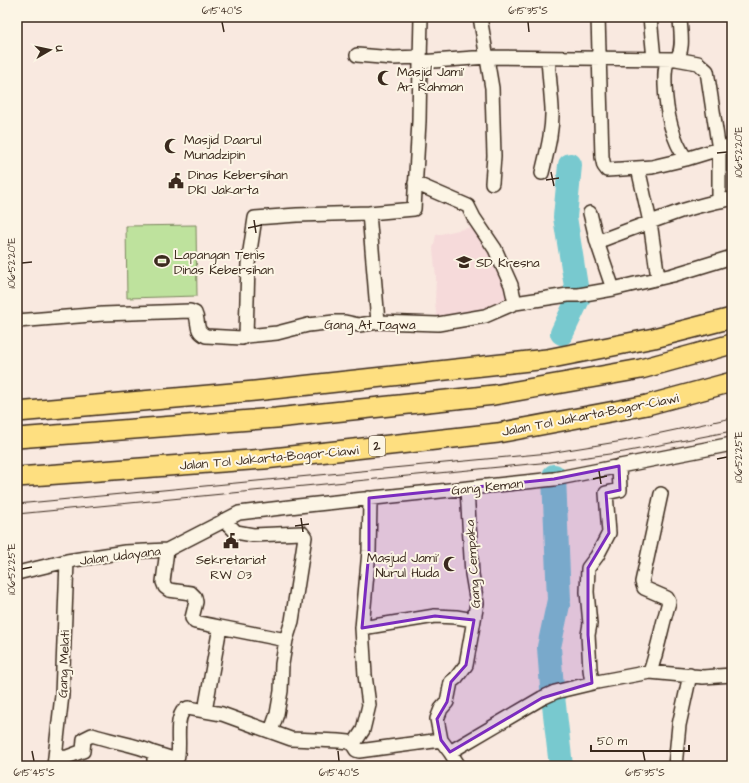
<svg xmlns="http://www.w3.org/2000/svg" width="749" height="783" font-family="'Architects Daughter',sans-serif">
<style>
.built{fill:#f6dada}
.green{fill:#bee29d;stroke:#7c865e}
.lines{fill:none;stroke-linecap:round;stroke-linejoin:round}
.river{stroke:#78c9cf;stroke-width:24}
.minor-casing{stroke:#3b2a1e;stroke-width:16}
.highway-casing{stroke:#3b2a1e;stroke-width:22}
.minor{stroke:#fcf5e5;stroke-width:13}
.highway{stroke:#fedf80;stroke-width:19}
.tram{stroke:#3b2a1e;stroke-width:1}
.marked{fill:#7b2cbf;fill-opacity:0.2;stroke:#7b2cbf;stroke-width:3;stroke-linejoin:round}
.ticks{fill:none;stroke:#3b2a1e;stroke-width:1.5}
.labels{text-anchor:middle;stroke-width:4;stroke-linejoin:round;paint-order:stroke}
.shield{fill:#fcf5e5;stroke:#75675a;stroke-width:1}
.shield-label{font-size:12px;font-weight:bold;fill:#3b2a1e}
.poi-label{font-size:13px;fill:#3b2a1e;stroke:#fcf5e5;text-anchor:start}
.street-label{font-size:13px;fill:#3b2a1e;stroke:#fcf5e5}
.neatline{fill:none;stroke:#3b2a1e;stroke-width:1.5}
.ticks-label{font-size:10px;text-anchor:middle;fill:#3b2a1e}
</style>
<rect width="100%" height="100%" fill="#f9e9e0"/>
<filter id="ink" filterUnits="userSpaceOnUse"><feTurbulence type="fractalNoise" baseFrequency=".025" numOctaves="2"/><feDisplacementMap in="SourceGraphic" scale="8" xChannelSelector="R" yChannelSelector="G"/><feConvolveMatrix kernelMatrix="1 2 1 2 8 2 1 2 1" color-interpolation-filters="sRGB"/></filter>
<g filter="url(#ink)">
<path class="built" d="M472 227 483 242 500 276 507 292V306L437 322 435 302 436 278 433 249 436 235Z"/>
<path class="green" d="M196 225 197 296 127 298 126 226Z"/>
<g class="lines">
<path class="river" d="M562 333 578 299 565 217 570 165
M554 476 559 600 549 647 552 688 561 766"/>
<defs>
<path id="minor" d="M480 17 492 88 494 156 492 183
M598 17 602 157 604 166 607 170 652 167 686 159 732 145
M650 17 654 59
M357 55 393 58 420 57
M676 59 698 63 707 71 719 150V200
M668 60C664 68 665 76 665 85 666 111 671 137 686 159
M420 62 421 17
M638 168 650 222 658 278
M542 173C547 152 553 130 552 108 551 92 549 75 548 58
M415 183 468 206 474 218 495 249 511 285 515 303
M369 213 378 322
M590 213 597 242 613 289
M597 242C625 231 653 221 681 211 698 206 715 201 732 199
M17 321 103 314 190 311 195 313C200 323 194 330 206 336L242 338 246 336 277 333 308 325 334 322H345L359 325 378 322 438 324 485 316 515 303 568 295H579L613 289 673 275 732 257
M246 336 248 264 255 218 297 215 369 213 414 209 419 121 420 62 487 57 676 59C685 50 680 29 680 17
M224 520 236 532 253 535 302 533 305 537 292 621 286 640 282 664 281 691 277 714 271 731
M167 550 163 582 165 587 169 590 191 593 195 597 196 602 192 618 195 622 220 627 205 711
M17 573 67 561 125 552 167 550 239 513 298 506 554 479 732 444
M220 627 286 640
M362 628 435 616 456 617 474 620
M650 672C658 649 662 625 669 602L667 598 644 588 642 582 661 494
M592 683 590 669 588 635 590 624 587 592 588 568 597 556 609 533 606 493 620 490 619 466
M353 745 356 750 359 751 441 740
M450 752 542 698 555 692 597 682 650 672 703 677 732 675
M55 758 67 757 83 751 84 739 92 735C112 742 135 744 154 753
M54 766 62 695 67 561
M154 766V753L173 759H177C182 747 172 713 188 708L222 714 291 739 339 741 349 742 353 745 363 730 369 705 365 675 362 628 369 551 370 502 369 498
M459 766 450 752 441 740 437 719 441 709 447 702 451 682 456 678 466 665 477 603 472 574 467 489
M675 766 679 725 690 675"/>
<path id="highway" d="M17 412 255 391 547 359 654 338 732 318
M17 438 276 418 494 395 641 369 732 344
M17 477 264 459 498 433 647 405 732 382"/>
</defs>
<use href="#minor" class="minor-casing"/>
<use href="#highway" class="highway-casing"/>
<use href="#minor" class="minor"/>
<use href="#highway" class="highway"/>
<path class="tram" d="M17 504 549 453 623 441 732 418
M17 514 551 462 624 452 732 431"/>
</g>
</g>
<path class="marked" d="M619 466 620 490 606 493 609 533 588 568V635L592 683 542 698 450 752 441 740 437 719 447 702 451 682 466 665 474 620 435 616 362 628 369 551V498L554 479Z"/>
<path class="ticks" d="M222 22 224 32M528 22 529 32M717 153 727 152M551 172 554 186M546 180 559 178M254 220 256 233M248 228 262 225M22 263 32 262M717 459 727 457M599 471 601 484M593 479 607 476M301 518 303 532M295 526 309 524M22 569 32 567M32 751 34 761M338 751 339 761M643 751 645 761"/>
<defs>
<symbol id="mosque-bare" viewBox="-9 -9 18 18"><path d="M3.5-4.9A6 6 0 1 0 3.5 4.9A5 5 0 1 1 3.5-4.9Z" fill="#3b2a1e" stroke="#fcf5e5" stroke-width="2.5" paint-order="stroke"/></symbol>
<symbol id="civic-bare" viewBox="-9 -9 18 18"><path d="M-.6-6.5H3V-4.5H.6V-3L4-1V1h2V6H-6V1h2V-1L-.6-3ZM-1.2 2.5V6h2.4V2.5Z" fill="#3b2a1e" stroke="#fcf5e5" stroke-width="2.5" paint-order="stroke"/></symbol>
<symbol id="stadium-bare" viewBox="-9 -9 18 18"><path d="M0-5a6.5 5 0 1 0 0 10a6.5 5 0 1 0 0-10ZM-3.5-1.8h7v3.6h-7Z" fill="#3b2a1e" stroke="#fcf5e5" stroke-width="2.5" paint-order="stroke"/></symbol>
<symbol id="school-bare" viewBox="-9 -9 18 18"><path d="M0-5L7-2L0 1L-7-2ZM-4 1L0 2.5L4 1V4Q0 6-4 4Z" fill="#3b2a1e" stroke="#fcf5e5" stroke-width="2.5" paint-order="stroke"/></symbol>
</defs>
<g fill-rule="evenodd">
<use href="#mosque-bare" x="374" y="67" width="22" height="22"/>
<use href="#mosque-bare" x="161" y="135" width="22" height="22"/>
<use href="#civic-bare" x="165" y="170" width="22" height="22"/>
<use href="#stadium-bare" x="151" y="250" width="22" height="22"/>
<use href="#school-bare" x="453" y="251" width="22" height="22"/>
<use href="#civic-bare" x="220" y="530" width="22" height="22"/>
<use href="#mosque-bare" x="440" y="553" width="22" height="22"/>
</g>
<g class="labels">
<rect class="shield" x="369" y="436" width="16" height="20" rx="3"/>
<g class="shield-label">
<text x="377" y="450">2</text>
</g>
<g class="poi-label">
<text x="397" y="76">Masjid Jami'<tspan x="397" dy="15">Ar Rahman</tspan></text>
<text x="184" y="144">Masjid Daarul<tspan x="184" dy="15">Munadzipin</tspan></text>
<text x="188" y="179">Dinas Kebersihan<tspan x="188" dy="15">DKI Jakarta</tspan></text>
<text x="174" y="259">Lapangan Tenis<tspan x="174" dy="15">Dinas Kebersihan</tspan></text>
<text x="476" y="267">SD Kresna</text>
<text x="439" y="562" text-anchor="end">Masjud Jami'<tspan x="439" dy="15">Nurul Huda</tspan></text>
<text x="231" y="564" text-anchor="middle">Sekretariat<tspan x="231" dy="15">RW 03</tspan></text>
</g>
<g class="street-label">
<text x="370" y="329">Gang At Taqwa</text>
<text transform="translate(590 414) rotate(-11)" y="5">Jalan Tol Jakarta–Bogor–Ciawi</text>
<text transform="translate(269 457) rotate(-5)" y="5">Jalan Tol Jakarta–Bogor–Ciawi</text>
<text transform="translate(487 486) rotate(-6)" y="5">Gang Keman</text>
<text transform="translate(120 555) rotate(-7)" y="5">Jalan Udayana</text>
<text transform="translate(472 564) rotate(-94)" y="5">Gang Cempaka</text>
<text transform="translate(63 664) rotate(-88)" y="5">Gang Melati</text>
</g>
</g>
<rect width="749" height="783" fill="none" stroke="#fcf5e5" stroke-width="44"/>
<g transform="translate(50 50) rotate(81)" stroke="#fcf5e5" stroke-width="3" paint-order="stroke">
<path d="M0-3L7 15L0 10L-7 15Z" fill="#3b2a1e"/>
<text y="-6" font-size="11" font-weight="bold" text-anchor="middle" fill="#3b2a1e">U</text>
</g>
<path d="M591 745v6h98v-6" fill="none" stroke="#3b2a1e" stroke-width="2"/>
<text x="597" y="745" font-size="12" fill="#3b2a1e" stroke="#fcf5e5" stroke-width="3" paint-order="stroke">50 m</text>
<rect x="22" y="22" width="705" height="739" class="neatline"/>
<g class="ticks-label">
<text x="222" y="14">6°15'40"S</text>
<text x="528" y="14">6°15'35"S</text>
<text transform="translate(738 152) rotate(-90)" y="4">106°52'20"E</text>
<text transform="translate(11 263) rotate(-90)" y="4">106°52'20"E</text>
<text transform="translate(738 457) rotate(-90)" y="4">106°52'25"E</text>
<text transform="translate(11 569) rotate(-90)" y="4">106°52'25"E</text>
<text x="34" y="776">6°15'45"S</text>
<text x="339" y="776">6°15'40"S</text>
<text x="645" y="776">6°15'35"S</text>
</g>
</svg>
